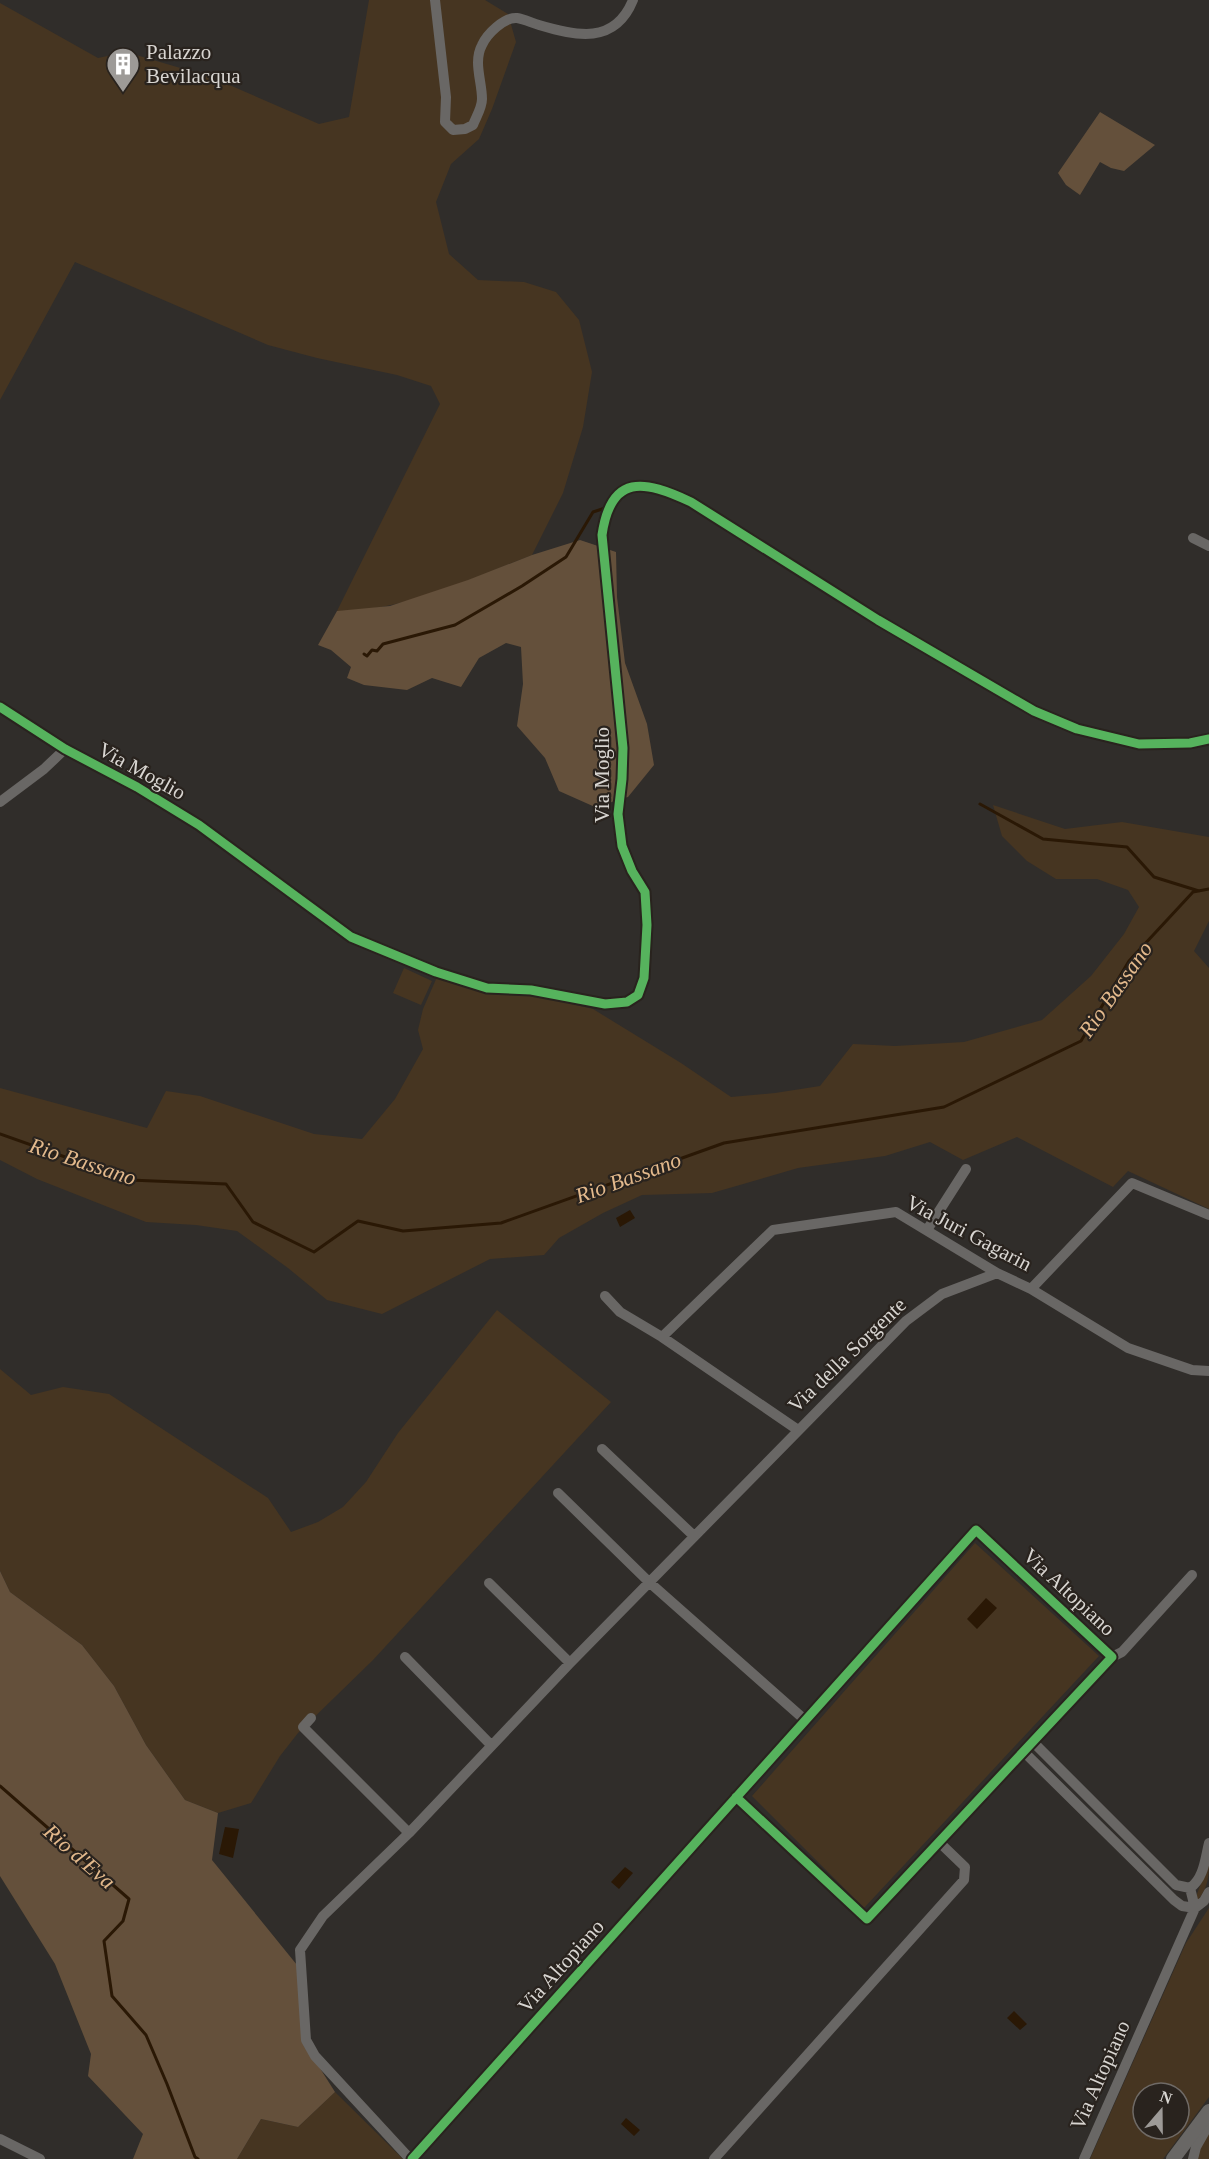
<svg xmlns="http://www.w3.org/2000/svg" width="1209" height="2159" font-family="Georgia,serif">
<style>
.green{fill:#463521;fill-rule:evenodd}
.forest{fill:#64503b}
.water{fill:#2a1805}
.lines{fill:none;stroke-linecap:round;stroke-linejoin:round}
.stream{stroke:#2a1805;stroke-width:3}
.street{stroke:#696765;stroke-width:10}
.secondary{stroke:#696765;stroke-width:14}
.cycleway-casing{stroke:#29231e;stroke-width:13}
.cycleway{stroke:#56b35d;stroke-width:9}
.labels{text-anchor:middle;stroke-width:4.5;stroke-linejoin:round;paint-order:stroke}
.poi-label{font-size:21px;fill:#d8d5d1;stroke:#29231e;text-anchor:start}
.street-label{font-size:21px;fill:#d8d5d1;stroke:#29231e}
.water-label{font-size:22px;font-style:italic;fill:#e3b98c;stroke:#29231e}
</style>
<rect width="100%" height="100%" fill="#302d2a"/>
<path class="green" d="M369 0H485L508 14 516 42 492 109 479 139 451 164 436 202 449 254 478 280 524 282 556 292 579 320 592 372 583 427 563 493 532 555C473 578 402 612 337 611L440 404 431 386 397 375 317 358 268 345 75 262 0 400V3L98 58 126 52 211 77 319 124 349 117Z
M993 805 1065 829 1122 822 1209 837V921L1194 951 1209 968V1209L1128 1171 1113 1187 1017 1137 963 1160 930 1142 885 1156 798 1168 712 1193 642 1195 603 1213 559 1238 544 1255 490 1259 382 1314 327 1300 288 1268 237 1231 196 1225 146 1222 37 1179 0 1160V1088L147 1128 166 1091 200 1096 314 1134 362 1139 395 1099 423 1049 418 1030 423 1009 437 977 536 995 593 1009 681 1063 731 1097 775 1093 820 1086 853 1044 895 1046 964 1042 1042 1020 1091 976 1124 934 1139 907 1128 890 1097 879H1056L1027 861 1002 836Z
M404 968 432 981 421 1005 393 993Z
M497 1310 611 1402 373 1660 298 1733 280 1756 251 1803 218 1813 185 1800 146 1745 114 1686 82 1645 10 1592 0 1571V1369L31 1395 63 1387 109 1394 268 1498 291 1532 318 1522 343 1507 366 1482 398 1433Z
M975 1543 1099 1656 864 1908 752 1796Z
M1209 1861C1209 1877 1208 1887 1198 1900L1196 1897Z
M1209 1908V2097L1163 2159H1090L1186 1943ZM1143 2093H1179V2129H1143Z
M335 2092 403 2159H237L261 2119 298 2127Z
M1209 2131V2159H1187L1200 2147Z"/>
<path class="forest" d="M1100 112 1155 145 1124 171 1111 168 1100 162 1080 195 1066 185 1058 173Z
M580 540 616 552 617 597 625 663 647 724 654 765 628 797 595 807 559 791 545 758 517 726 523 684 521 647 506 643 479 658 461 687 432 678 407 690 364 685 347 678 351 667 331 650 318 645 337 611 390 606 468 580 532 555Z
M0 1571 10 1592 82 1645 114 1686 146 1745 185 1800 218 1813 212 1860 297 1965 304 2043 335 2092 298 2127 261 2119 237 2159H133L143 2134 88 2076 91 2054 55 1964 0 1876Z"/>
<path class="water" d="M630 1210 635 1218 620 1227 616 1218Z
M986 1598 997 1608 977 1629 967 1619Z
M225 1827 239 1829 233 1858 219 1854Z
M625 1867 633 1873 619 1889 611 1882Z
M1014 2011 1027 2024 1020 2030 1007 2018Z
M626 2118 640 2130 634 2136 621 2124Z"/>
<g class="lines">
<path class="stream" d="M364 654 367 656 372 650 377 651 383 644 455 625 522 586 566 557 593 512 605 508
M980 804 1043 839 1127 847 1154 877 1199 891
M0 1134 130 1180 226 1184 253 1222 314 1252 358 1221 403 1231 501 1223 724 1143 944 1107 1081 1041 1129 961 1193 892 1209 889
M0 1786 129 1899 123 1921 104 1941 112 1996 146 2035 167 2084 195 2157 198 2159"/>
<path class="street" d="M435 0 446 97 445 122 453 130 465 129 473 125C476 117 482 108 482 99 482 81 473 62 482 45 487 34 504 17 517 18 524 19 532 23 539 25 576 36 615 45 633 0
M1193 538 1209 546
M0 707 65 749 137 787 199 825 351 937 436 972 487 988 531 990 605 1004 627 1002 638 995 644 978 647 925 645 892 632 871 622 846 618 814 622 779 623 748 602 535C611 473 644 480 691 502L878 620 1034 711 1077 729 1139 744 1190 743 1209 739
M0 802 44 769 65 749
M927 1230 966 1169
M1031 1289 1132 1183 1209 1215
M605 1296 620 1312 662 1337 798 1430
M662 1337 773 1230 896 1212 997 1273 1031 1289 1128 1348 1192 1370 1209 1371
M602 1449 694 1536
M558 1493 649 1582 805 1720
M489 1583 570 1663
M405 1657 491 1745
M1112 1657 1122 1652 1192 1575
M311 1718 303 1727 409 1833
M1033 1742 1176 1885 1190 1888C1204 1878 1205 1859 1209 1843
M1024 1752 1174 1900 1182 1906 1195 1908 1204 1901 1209 1892
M0 2139 40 2159
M410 2159 315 2056 306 2040 300 1950 323 1916 409 1833 570 1663 906 1321 942 1294 997 1273
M412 2159 976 1530 1112 1657 867 1919 736 1797
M714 2159 964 1880 965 1867 939 1842
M1084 2159 1195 1908 1190 1888
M1193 2159 1196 2147 1209 2124"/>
<path class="secondary" d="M1173 2159 1209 2111"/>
<defs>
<path id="cycleway" d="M0 707 65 749 137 787 199 825 351 937 436 972 487 988 531 990 605 1004 627 1002 638 995 644 978 647 925 645 892 632 871 622 846 618 814 622 779 623 748 602 535C611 473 644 480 691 502L878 620 1034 711 1077 729 1139 744 1190 743 1209 739
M412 2159 976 1530 1112 1657 867 1919 736 1797"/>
</defs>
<use href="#cycleway" class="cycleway-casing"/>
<use href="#cycleway" class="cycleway"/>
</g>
<defs>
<symbol id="building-pin" viewBox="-11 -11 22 30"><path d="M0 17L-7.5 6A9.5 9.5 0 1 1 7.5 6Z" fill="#9d9a97" stroke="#29231e"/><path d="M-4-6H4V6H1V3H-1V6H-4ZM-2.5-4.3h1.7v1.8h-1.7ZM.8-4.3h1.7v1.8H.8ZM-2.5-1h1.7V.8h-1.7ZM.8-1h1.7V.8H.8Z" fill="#fff"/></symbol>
</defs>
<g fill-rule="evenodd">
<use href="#building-pin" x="104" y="45" width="38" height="52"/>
</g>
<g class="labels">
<g class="poi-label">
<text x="146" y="59">Palazzo<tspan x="146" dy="24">Bevilacqua</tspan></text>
</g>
<g class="street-label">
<text transform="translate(142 771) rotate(29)" y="7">Via Moglio</text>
<text transform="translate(602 775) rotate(-90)" y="7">Via Moglio</text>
<text transform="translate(969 1233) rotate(28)" y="7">Via Juri Gagarin</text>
<text transform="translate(847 1355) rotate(-44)" y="7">Via della Sorgente</text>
<text transform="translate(1069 1592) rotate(43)" y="7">Via Altopiano</text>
<text transform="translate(561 1966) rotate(-48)" y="7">Via Altopiano</text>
<text transform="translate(1100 2075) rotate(-66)" y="7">Via Altopiano</text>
</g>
<g class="water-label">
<text transform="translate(1115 989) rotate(-55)" y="8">Rio Bassano</text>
<text transform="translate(83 1161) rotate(18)" y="8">Rio Bassano</text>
<text transform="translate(628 1177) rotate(-20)" y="8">Rio Bassano</text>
<text transform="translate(80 1856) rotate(41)" y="8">Rio d'Eva</text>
</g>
</g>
<g transform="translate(1161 2111) rotate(20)"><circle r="28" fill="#29231e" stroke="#6f6a66" stroke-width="1.5"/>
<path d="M0-4.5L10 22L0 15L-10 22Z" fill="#9d9a97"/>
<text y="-9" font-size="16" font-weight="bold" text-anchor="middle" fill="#d8d5d1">N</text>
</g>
</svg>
